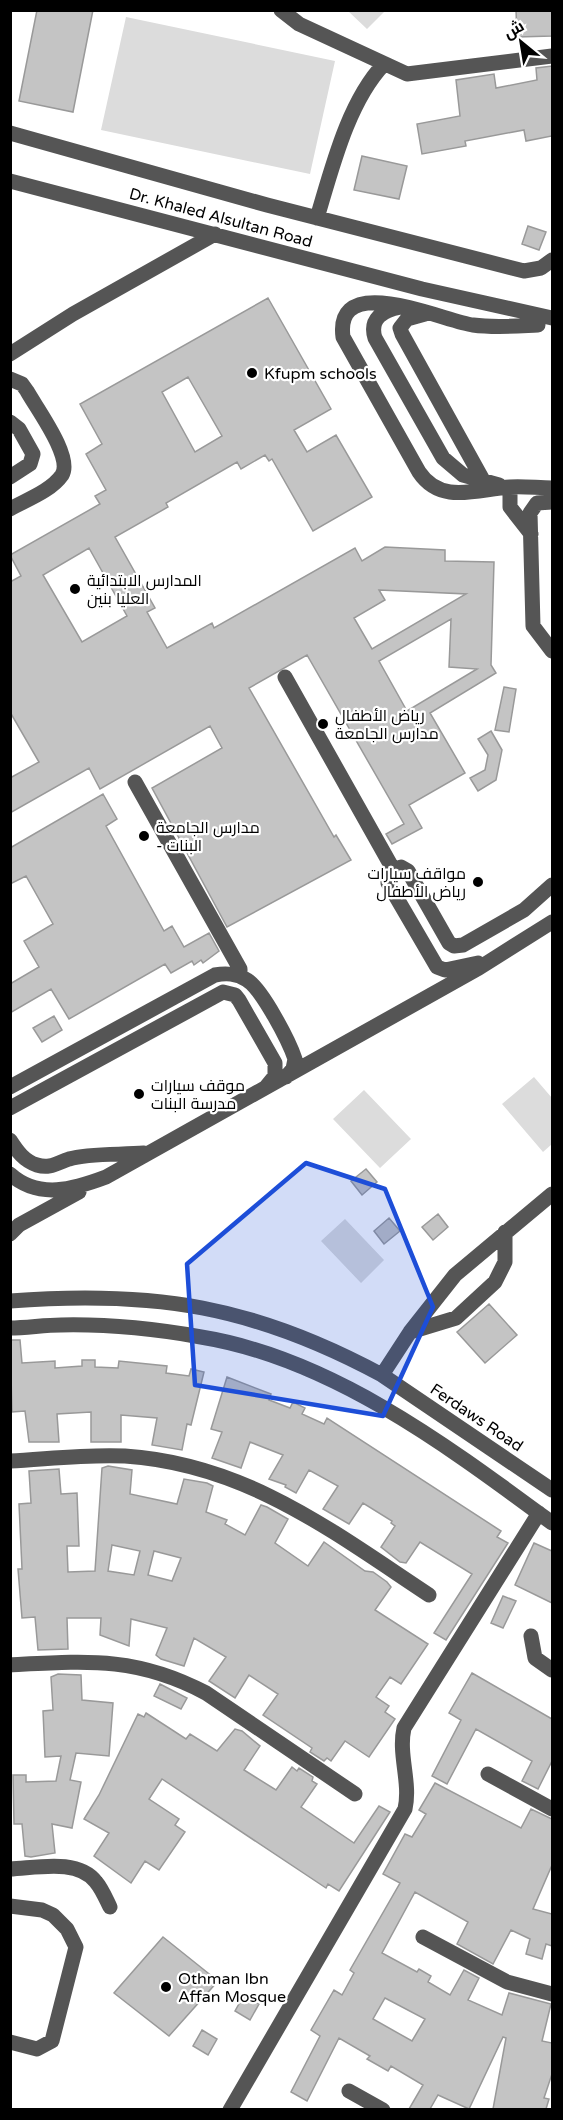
<svg xmlns="http://www.w3.org/2000/svg" width="563" height="2120" font-family="'Varela Round',Cairo,sans-serif">
<style>
.green{fill:#dcdcdc}
.building{fill:#c4c4c4;stroke:#999;stroke-width:1.5;fill-rule:evenodd}
.lines{fill:none;stroke-linecap:round;stroke-linejoin:round}
.minor{stroke:#555;stroke-width:15}
.marked{fill:#1d4ed8;fill-opacity:0.2;stroke:#1d4ed8;stroke-width:4.5;stroke-linejoin:round}
.poi-dot{fill:#000;stroke:#fff;stroke-width:2}
.labels{text-anchor:middle;stroke-width:4.5;stroke-linejoin:round;paint-order:stroke}
.street-label{font-size:16px;fill:#000;stroke:#fff}
.poi-label{font-size:16px;fill:#000;stroke:#fff;text-anchor:start}
</style>
<rect width="100%" height="100%" fill="#fff"/>
<path class="green" d="M348 11H385L367 29Z
M126 17 335 61 310 174 101 130Z
M534 1077 552 1098V1144L543 1152 502 1104Z
M364 1090 411 1139 380 1168 333 1119Z
M345 1219 384 1260 361 1283 321 1241Z"/>
<path class="building" d="M37 10H93L73 112 19 101Z
M516 10H552V36L517 37Z
M552 66V136L526 141 524 130 465 141 466 146 422 154 417 124 460 116 456 80 494 74 496 88 537 80 536 68Z
M362 156 407 166 399 199 354 190Z
M528 226 546 232 539 250 522 244Z
M268 298 331 409 294 430 307 452 336 435 372 497 313 531 272 459 269 461 265 455 241 469 237 462 166 503 168 507 115 537 155 608 147 612 167 648 212 623 214 628 355 548 362 561 385 547 445 550V561L494 562 491 665 496 673 430 713 465 773 409 805 422 828 392 844 386 834 404 824 307 655 249 688 334 837 336 835 351 860 227 927 152 788 222 748 210 726 100 789 89 768 10 813V778L39 762 10 712V582L21 576 10 555 100 504 95 496 106 490 86 454 102 444 80 404ZM188 377 222 436 195 452 162 392ZM89 548 127 616 82 642 43 575ZM379 590 466 594 372 649 354 618 385 600ZM451 619 449 667 477 669 407 711 379 661Z
M504 687 516 689 509 732 495 730Z
M491 731 502 750 496 780 478 791 470 778 485 770 488 755 478 739Z
M103 794 117 819 106 826 164 931 172 926 184 947 209 933 219 951 203 963 201 960 194 965 192 961 171 973 165 964 69 1019 51 989 10 1013V984L39 967 24 941 53 924 26 876 10 884V848Z
M54 1016 62 1030 42 1042 33 1028Z
M366 1169 377 1182 362 1195 351 1181Z
M438 1214 448 1227 433 1240 422 1227Z
M389 1218 400 1231 384 1244 374 1231Z
M489 1304 517 1335 485 1363 457 1332Z
M10 1340H20L22 1363 55 1361V1368L82 1366V1360H95V1367L118 1368 119 1361 167 1366 166 1373 189 1376 191 1369 204 1372 191 1425 187 1424 182 1450 152 1445 157 1418 121 1415V1442H91V1412L57 1414 59 1442H29L25 1411 12 1412Z
M227 1377 271 1394 269 1400 290 1408 293 1402 305 1408 302 1414 324 1424 327 1418 501 1531 497 1537 508 1543 446 1640 434 1633 472 1574 420 1542 406 1563 400 1562 381 1547 395 1526 391 1523 392 1521 363 1503 349 1524 323 1509 338 1486 309 1470 296 1493 285 1487 286 1485 269 1479 283 1455 250 1442 241 1468 212 1458 222 1432 211 1429Z
M108 1466 132 1470 130 1494 177 1504 184 1479 207 1483 213 1486 206 1512 227 1520 225 1524 245 1535 261 1505 267 1507 288 1519 275 1543 308 1566 324 1542 365 1571 373 1572 387 1582 391 1587 375 1610 428 1644 401 1684 390 1677 376 1697 389 1706 385 1712 395 1719 369 1757 345 1741 331 1761 327 1758 324 1761 310 1752 312 1748 263 1715 278 1694 249 1675 235 1698 209 1681 226 1657 194 1638 184 1666 161 1659 156 1655 167 1628 131 1619 129 1646 100 1635 101 1618H67L68 1649 38 1650 35 1617 22 1618 18 1569H22L19 1504 31 1503 29 1471 59 1469 61 1494 77 1493 79 1546H67L68 1572 95 1571 102 1468ZM112 1545 140 1551 134 1575 108 1571ZM154 1551 181 1558 172 1581 148 1575Z
M534 1543 552 1551V1603L515 1585Z
M503 1596 516 1601 503 1628 491 1623Z
M472 1673 552 1719V1761L538 1789 522 1781 532 1761 476 1729 447 1784 432 1776 461 1720 449 1713Z
M58 1674 81 1675 82 1700 113 1703 109 1756 76 1753 70 1780 81 1782 72 1828 52 1824 55 1853 31 1857 25 1856 22 1824H14L13 1775H26V1782L56 1781 61 1756 45 1757 43 1711 53 1710 51 1677Z
M160 1684 187 1698 181 1709 154 1696Z
M146 1713 186 1739 190 1734 217 1751 235 1729 242 1731 260 1746 244 1770 276 1790 292 1767 297 1771 299 1768 313 1777 312 1781 317 1784 301 1807 354 1843 379 1806 390 1812 339 1891 328 1884 326 1888 162 1779 149 1799 179 1819 175 1825 185 1832 159 1870 145 1861 131 1883 94 1856 109 1833 84 1819 99 1795 138 1714 144 1717Z
M435 1783 521 1828 531 1809 552 1819V1865L533 1909 552 1914V1946L546 1944 542 1959 526 1954 530 1939 511 1930 493 1964 457 1944 468 1922 415 1892 382 1953 417 1972 419 1969 431 1976 428 1982 450 1995 464 1970 479 1978 468 2000 502 2015 509 1993 551 2004 542 2041 552 2043V2074L544 2098 549 2099 546 2109H493L506 2038 503 2037 469 2109 438 2095 430 2109H409L423 2085 391 2066 388 2071 367 2059 370 2056 339 2038 307 2101 291 2092 320 2036 311 2030 334 1990 342 1995 354 1973 350 1970 400 1883 383 1874 405 1834 412 1837 426 1814 419 1810ZM385 1998 425 2019 412 2041 373 2019Z
M163 1937 218 1981 169 2036 114 1993Z
M244 1995 259 2004 250 2020 235 2011Z
M202 2030 217 2039 208 2055 193 2046Z"/>
<g class="lines">
<path class="minor" d="M281 10 299 24 407 74 552 56
M10 133 267 205 524 271 541 268 552 260
M10 181 422 289 552 318
M317 218C332 168 348 102 384 64
M400 307C383 310 369 319 375 338L443 458 463 475 499 485
M425 314 407 319 400 328 402 334 484 482
M538 325C517 326 495 328 473 325 443 321 334 270 343 337L419 472C441 505 477 489 510 487 524 486 538 488 552 488
M10 354 73 314 215 234
M10 379 22 384 27 391C37 409 73 457 62 475 51 491 26 500 10 509
M10 422 19 429 33 454 30 464 10 477
M510 487V507L531 534
M552 502 537 503 530 513 533 626 552 651
M285 677 393 869
M135 782 240 969V976
M478 963 445 970 437 967 388 883 389 871 401 867 408 871 449 943 454 946 463 945 524 910 552 885
M10 1087 215 975C226 973 236 973 247 980 262 989 289 1041 295 1059L293 1069 286 1077
M10 1108 223 992 235 995 239 1000 275 1063V1076L266 1087
M10 1140C17 1151 24 1161 37 1165 50 1169 57 1163 69 1159 89 1153 122 1155 144 1153
M10 1174C39 1200 74 1189 106 1177L479 968 552 922
M10 1234 19 1225 79 1192
M10 1301C155 1290 254 1306 382 1375L410 1332 455 1275 552 1194
M10 1328C27 1328 44 1325 61 1325 107 1324 156 1329 201 1337 331 1358 449 1447 552 1523
M410 1332 456 1318 495 1282 505 1262V1232
M382 1375 552 1490
M10 1461C48 1459 87 1454 125 1456 246 1464 332 1531 429 1595
M531 1636 535 1658 552 1670
M10 1665C86 1661 136 1656 206 1693L355 1794
M488 1774 552 1809
M10 1869C36 1868 78 1858 96 1882 102 1889 106 1899 110 1907
M10 1906 42 1910 53 1915 67 1929 76 1947 52 2041 37 2049 10 2042
M423 1937 507 1982 552 1994
M349 2091 383 2110
M230 2110 405 1809C411 1782 398 1755 404 1728L539 1513"/>
</g>
<path class="marked" d="M306 1163 385 1189 433 1307 383 1416 195 1385 187 1264Z"/>
<g class="poi-dot">
<circle cx="252" cy="373" r="6"/>
<circle cx="75" cy="589" r="6"/>
<circle cx="323" cy="724" r="6"/>
<circle cx="144" cy="836" r="6"/>
<circle cx="478" cy="882" r="6"/>
<circle cx="139" cy="1094" r="6"/>
<circle cx="166" cy="1987" r="6"/>
</g>
<g class="labels">
<g class="street-label">
<text transform="translate(221 217) rotate(15)" y="6">Dr. Khaled Alsultan Road</text>
<text transform="translate(477 1417) rotate(34)" y="6">Ferdaws Road</text>
</g>
<g class="poi-label">
<text x="264" y="379">Kfupm schools</text>
<text x="87" y="586">المدارس الابتدائية<tspan x="87" dy="18">العليا بنين</tspan></text>
<text x="335" y="721">رياض الأطفال<tspan x="335" dy="18">مدارس الجامعة</tspan></text>
<text x="156" y="833">مدارس الجامعة<tspan x="156" dy="18">- البنات</tspan></text>
<text x="466" y="879" text-anchor="end">مواقف سيارات<tspan x="466" dy="18">رياض الأطفال</tspan></text>
<text x="151" y="1091">موقف سيارات<tspan x="151" dy="18">مدرسة البنات</tspan></text>
<text x="178" y="1984">Othman Ibn<tspan x="178" dy="18">Affan Mosque</tspan></text>
</g>
</g>
<rect width="563" height="2120" fill="none" stroke="#000000" stroke-width="24"/>
<g transform="translate(521 42) rotate(330)" stroke="#ffffff" stroke-width="4.5" paint-order="stroke">
<path d="M0-4.5L10 22L0 15L-10 22Z" fill="#000000"/>
<text y="-9" font-size="16" font-weight="bold" text-anchor="middle" fill="#000000">ش</text>
</g>
</svg>
